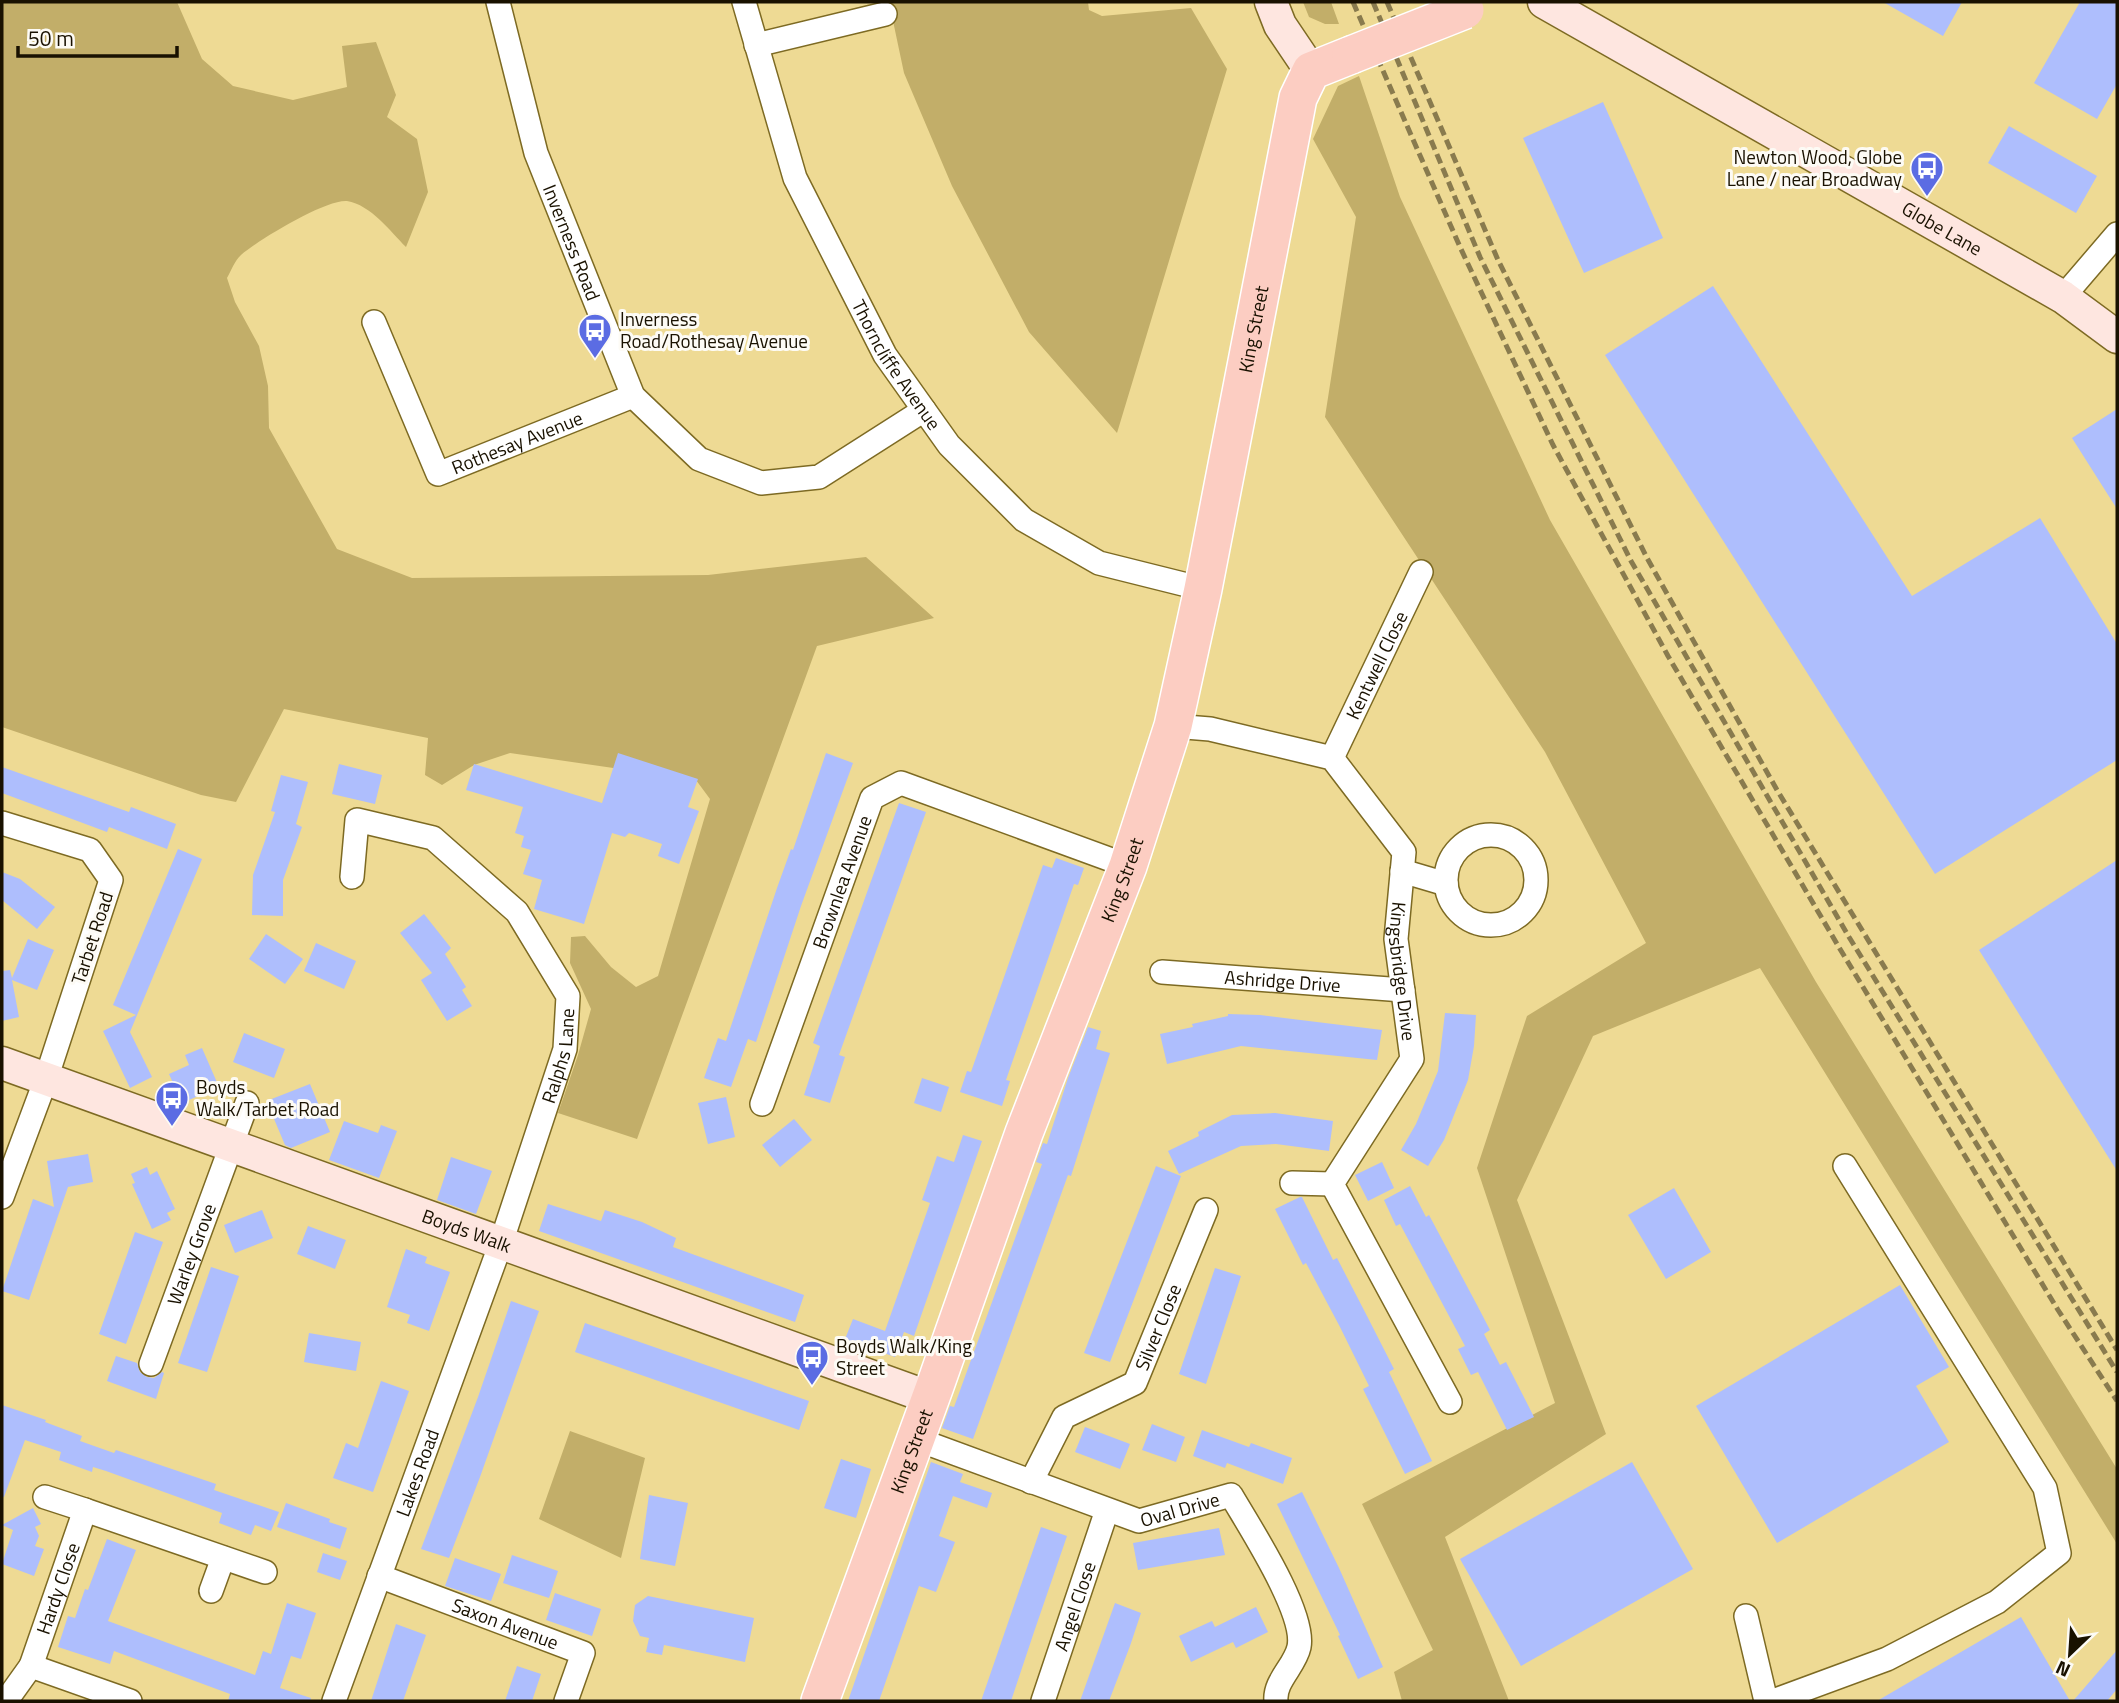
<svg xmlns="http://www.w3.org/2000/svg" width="2119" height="1703" font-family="'Titillium Web',sans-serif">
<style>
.green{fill:#c2ae69}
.building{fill:#aebefd}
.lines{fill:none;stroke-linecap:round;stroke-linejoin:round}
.street-casing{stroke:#7d6a23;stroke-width:26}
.secondary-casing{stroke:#7d6a23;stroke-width:35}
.primary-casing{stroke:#fff;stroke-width:40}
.street{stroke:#fff;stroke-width:23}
.secondary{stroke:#fee6e0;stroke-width:32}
.primary{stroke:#fccdc2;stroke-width:37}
.rail{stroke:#897b4e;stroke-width:5;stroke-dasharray:10 5;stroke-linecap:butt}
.primary-bridge-casing{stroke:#fff;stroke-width:40;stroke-linecap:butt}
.primary-bridge{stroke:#fccdc2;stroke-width:37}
.labels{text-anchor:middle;stroke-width:6;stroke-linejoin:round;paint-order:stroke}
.poi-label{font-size:19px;fill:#191100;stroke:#fdfbf5;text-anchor:start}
.street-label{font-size:19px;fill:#191100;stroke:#fdfbf5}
</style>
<rect width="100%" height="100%" fill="#eeda94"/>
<path class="green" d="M2 2H177L202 59 233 86 293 100 347 87 342 46 376 42 396 95 387 117 417 139 428 192 406 247C390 231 371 205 347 201 326 199 258 240 241 255 235 260 231 271 227 278L235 302 259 346 268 386 269 428 337 549 412 578 708 575 866 557 934 618 817 646 637 1139 558 1113 578 1055 591 1009 570 963 571 937 585 936 611 967 636 987 658 976 710 799 696 780 510 753 474 765 442 785 425 775 428 738 284 709 236 802 201 795 2 727Z
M889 2H1088L1089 10 1102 16 1191 8 1227 69 1117 433 1029 332 952 186 904 73Z
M1303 2H1331L1339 24H1325L1309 17Z
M1359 76 1400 197 1550 520 1816 982 2117 1469V1544L1760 968 1593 1036 1517 1200 1606 1434 1445 1537 1509 1701H1402L1394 1672 1433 1650 1362 1504 1555 1403 1477 1168 1527 1016 1646 943 1545 752 1325 417 1356 217 1313 139 1338 86Z
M570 1431 645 1458 621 1558 539 1519Z"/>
<path class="building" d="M1883 2H1962L1943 36Z
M2080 2H2117V84L2097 119 2034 83Z
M1603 102 1663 238 1584 273 1523 138Z
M2009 126 2097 176 2076 213 1988 163Z
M1713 286 1912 596 2040 518 2117 644V760L1935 874 1605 355Z
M2117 409V509L2072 438Z
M618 753 698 779 688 807 699 811 679 864 658 856 662 844 629 833 625 837 612 833 584 924 534 909 542 880 523 874 531 850 521 847 524 836 515 833 523 807 466 790 474 764 602 803Z
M826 753 853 763 801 906 756 1042 748 1039 731 1087 704 1078 718 1038 726 1041 777 888 791 849 793 850Z
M339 764 382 775 375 804 332 794Z
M2 767 129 812 131 807 176 824 167 849 109 827 107 832 2 793Z
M281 775 308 782 296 824 302 827 283 880V916L252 915 253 875 275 812 271 811Z
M899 803 926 812 839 1055 845 1057 830 1103 804 1095 820 1046 813 1043Z
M178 849 202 859 130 1032 152 1077 130 1088 103 1031 136 1015 113 1005Z
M1056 858 1084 868 1078 885 1074 884 1006 1080 1010 1081 1002 1106 960 1092 967 1071 971 1072 1043 865 1052 868Z
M2117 860V1171L1979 950Z
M2 872 20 879 55 907 37 929 2 900Z
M424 914 451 948 445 954 466 987 462 990 472 1006 447 1021 421 980 432 973 400 933Z
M266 934 303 959 285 984 249 959Z
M28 939 54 950 37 990 12 980 19 1017 2 1021V971L10 970 12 978Z
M316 943 356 961 344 989 304 971Z
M1445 1013 1476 1015 1474 1046 1468 1080 1444 1140 1428 1166 1401 1150 1416 1124 1438 1071Z
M1228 1014 1260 1015 1382 1030 1377 1060 1241 1046 1167 1064 1160 1034 1193 1027 1192 1024 1228 1016Z
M1088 1027 1101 1031 1096 1049 1110 1053 1071 1176 1068 1175 973 1439 942 1428 950 1406 954 1407 1042 1164 1036 1162 1043 1143 1047 1144 1068 1078Z
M244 1033 285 1049 274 1078 233 1062Z
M202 1048 219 1087 182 1103 169 1074 189 1065 185 1055Z
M922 1078 949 1087 941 1112 914 1103Z
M310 1084 330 1132 291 1148 285 1145 269 1107V1100Z
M726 1097 735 1137 708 1144 698 1103Z
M1275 1113 1333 1121 1329 1151 1276 1144 1241 1146 1179 1174 1168 1151 1199 1136 1198 1132 1232 1115Z
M794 1119 812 1140 780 1167 762 1145Z
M344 1121 378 1133 381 1125 397 1131 379 1178 329 1160Z
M963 1135 982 1141 914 1336 904 1332 895 1357 845 1339 853 1319 885 1331 930 1203 922 1200 937 1156 954 1162Z
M88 1154 93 1182 68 1187 29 1300 2 1291 33 1199 54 1207 47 1161Z
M451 1157 492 1171 476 1214 437 1200Z
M1382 1162 1394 1188 1368 1201 1355 1175Z
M1156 1166 1181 1176 1110 1362 1084 1353Z
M147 1167 150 1175 157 1171 175 1209 167 1213 171 1220 152 1229 132 1184 135 1183 131 1174Z
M1410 1186 1426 1217 1429 1215 1477 1305 1490 1330 1484 1334 1500 1365 1506 1362 1534 1417 1507 1430 1478 1372 1471 1375 1458 1349 1465 1346 1400 1224 1396 1226 1384 1200Z
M1674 1188 1711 1252 1666 1279 1628 1215Z
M1300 1197H1302L1333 1260 1337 1258 1367 1316 1394 1369 1389 1372 1432 1461 1405 1474 1363 1389 1369 1386 1340 1327 1306 1263 1303 1265 1275 1209Z
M548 1204 601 1221 605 1210 642 1222 676 1238 673 1247 804 1295 795 1322 539 1231Z
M262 1210 273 1238 235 1253 224 1225Z
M308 1226 346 1240 335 1269 297 1254Z
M135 1232 163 1242 126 1344 99 1334Z
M406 1249 427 1257 425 1263 450 1272 429 1331 407 1323 410 1315 387 1307Z
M211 1267 239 1276 207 1372 178 1363Z
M1215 1268 1241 1276 1206 1384 1179 1374Z
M1900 1285 1949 1367 1916 1386 1949 1442 1777 1543 1696 1406Z
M511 1301 539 1311 480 1477 449 1558 421 1549 478 1397Z
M585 1323 809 1401 799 1430 575 1352Z
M309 1333 361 1342 356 1371 304 1362Z
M116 1356 137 1363 140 1372 147 1377 154 1378 162 1372 164 1373 156 1399 107 1381Z
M381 1381 409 1391 373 1492 333 1478 346 1443 358 1448Z
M2 1405 46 1420 45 1422 82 1436 80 1441 114 1453 116 1450 216 1484 214 1490 279 1512 271 1531 255 1525 251 1535 219 1523 222 1513 106 1471 93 1467 92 1472 59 1460 61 1452 25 1440 4 1497H2Z
M1152 1424 1185 1437 1176 1462 1142 1450Z
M1085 1427 1130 1444 1120 1469 1075 1452Z
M1202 1430 1249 1447 1251 1443 1292 1458 1283 1484 1227 1463 1225 1468 1193 1456Z
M841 1459 871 1469 856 1518 824 1508Z
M931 1462 963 1474 960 1482 992 1493 987 1508 953 1496 939 1536 955 1542 936 1592 919 1586 879 1701H848Z
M1632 1462 1693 1569 1521 1666 1460 1559Z
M1302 1492 1339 1568 1383 1667 1358 1679 1338 1636 1340 1635 1277 1504Z
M649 1495 688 1503 675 1566 640 1559Z
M286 1503 330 1519 329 1522 347 1528 340 1549 277 1527Z
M33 1508 41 1524 35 1527 39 1536 35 1546 44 1549 34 1576 2 1564 13 1530 2 1525Z
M1041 1527 1067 1536 1034 1632 1011 1701H981Z
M1219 1528 1225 1555 1138 1570 1133 1543Z
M107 1539 136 1550 108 1621 255 1675 263 1651 271 1654 287 1603 316 1613 301 1659 291 1656 280 1688 311 1698 310 1701H228L230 1694 114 1651 110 1664 58 1647 68 1616 75 1618 85 1589 88 1590Z
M323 1553 347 1561 340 1580 317 1572Z
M512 1555 558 1571 549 1598 503 1583Z
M455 1558 501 1574 491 1601 445 1586Z
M555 1593 601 1609 592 1636 546 1620Z
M648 1596 754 1618 745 1662 664 1645 662 1655 646 1652 649 1638 640 1636 633 1621 635 1605Z
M1115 1603 1141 1613 1130 1646 1109 1701H1080Z
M1256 1607 1268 1632 1236 1648 1233 1642 1191 1662 1179 1636 1212 1621 1215 1627Z
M2021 1617 2070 1701H1877Z
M396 1624 426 1635 403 1701H371Z
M2117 1650V1689L2107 1701H2073Z
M517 1666 541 1674 532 1701H505Z"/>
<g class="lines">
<defs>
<g id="street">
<path id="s1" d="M498 2 536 153 633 396 699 459 761 483 819 477 924 410"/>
<path id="s2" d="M744 2 795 178 885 355 949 445 1024 520 1099 563 1203 589"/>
<path d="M756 45 885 14"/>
<path d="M2063 297 2117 234"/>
<path id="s3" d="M374 322 438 474 633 396"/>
<path id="s4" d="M1173 726 1210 729 1332 758 1404 852 1396 939 1412 1059 1332 1184 1450 1402"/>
<path id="s5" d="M1332 758 1421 572"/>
<path d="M2 823 90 850 111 880 46 1079 2 1197"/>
<circle cx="1491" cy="880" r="45"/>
<path d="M1402 871 1446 884"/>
<path id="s6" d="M1162 972 1403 990"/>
<path id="s7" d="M762 1104 872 798 901 783 1128 866"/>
<path d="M1292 1183 1332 1184"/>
<path id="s8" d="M151 1364 247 1103"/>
<path id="s9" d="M916 1439 1139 1521 1231 1495C1249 1526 1306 1613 1299 1647 1295 1666 1274 1681 1276 1701"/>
<path id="s10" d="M1031 1482 1064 1417 1135 1383 1206 1210"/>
<path d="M45 1497 85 1510"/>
<path id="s11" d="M379 1576 583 1653 566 1701"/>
<path d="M211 1591 223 1558"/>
<path d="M1746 1616 1766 1701"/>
<path id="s12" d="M31 1666 85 1510 265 1572"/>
<path d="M6 1701 31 1666 130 1701"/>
<path id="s13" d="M334 1701 501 1243 565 1049 568 996 517 912 433 838 357 820 352 877"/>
<path id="s14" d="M1043 1701 1107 1510"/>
<path d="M1773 1701 1887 1659 1997 1602 2059 1553 2045 1488 1845 1166"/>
</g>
<g id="secondary">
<path d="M1271 2 1280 25 1311 71"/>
<path id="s15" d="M1544 2 2063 297 2117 337"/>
<path id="s16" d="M2 1063 931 1398"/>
</g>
<g id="primary">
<path id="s17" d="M820 1701 935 1386 1024 1133 1128 866 1173 726 1203 589 1298 98 1311 71 1351 55"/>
</g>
</defs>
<use href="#street" class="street-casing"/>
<use href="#secondary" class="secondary-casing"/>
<use href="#primary" class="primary-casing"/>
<use href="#street" class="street"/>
<use href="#secondary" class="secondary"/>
<use href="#primary" class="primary"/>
<path class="rail" d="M1353 2 1460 247 1553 445 1668 656 1840 949 2058 1310 2117 1401
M1373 2 1480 257 1631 561 1849 937 2117 1372
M1387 2 1498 260 1647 558 1777 790 2117 1350"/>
<defs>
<path id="primary-bridge" d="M1351 55 1465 10"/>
</defs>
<use href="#primary-bridge" class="primary-bridge-casing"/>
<use href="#primary-bridge" class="primary-bridge"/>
</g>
<defs>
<symbol id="bus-pin" viewBox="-11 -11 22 30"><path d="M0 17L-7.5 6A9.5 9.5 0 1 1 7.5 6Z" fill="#5b6ce3" stroke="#fdfbf5"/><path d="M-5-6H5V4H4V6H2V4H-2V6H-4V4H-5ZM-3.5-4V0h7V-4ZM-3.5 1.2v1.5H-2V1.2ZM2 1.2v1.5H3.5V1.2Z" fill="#fff"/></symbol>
</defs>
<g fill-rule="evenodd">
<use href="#bus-pin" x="1908" y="149" width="38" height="52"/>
<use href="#bus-pin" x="576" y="311" width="38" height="52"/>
<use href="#bus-pin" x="153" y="1079" width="38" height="52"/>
<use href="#bus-pin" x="793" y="1338" width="38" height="52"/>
</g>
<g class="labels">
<g class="poi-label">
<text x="1902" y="164" text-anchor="end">Newton Wood, Globe<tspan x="1902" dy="22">Lane / near Broadway</tspan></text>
<text x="620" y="326">Inverness<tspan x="620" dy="22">Road/Rothesay Avenue</tspan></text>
<text x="196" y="1094">Boyds<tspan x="196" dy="22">Walk/Tarbet Road</tspan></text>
<text x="836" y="1353">Boyds Walk/King<tspan x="836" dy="22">Street</tspan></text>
</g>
<g class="street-label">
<text dy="7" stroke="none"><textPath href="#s15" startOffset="458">Globe Lane</textPath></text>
<text dy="7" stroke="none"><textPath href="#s1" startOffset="252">Inverness Road</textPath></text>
<text dy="7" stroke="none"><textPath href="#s17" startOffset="1442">King Street</textPath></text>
<text dy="7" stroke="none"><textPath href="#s2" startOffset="396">Thorncliffe Avenue</textPath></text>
<text dy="7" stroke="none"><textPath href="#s3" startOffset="250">Rothesay Avenue</textPath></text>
<text dy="7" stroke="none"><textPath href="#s5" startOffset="103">Kentwell Close</textPath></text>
<text dy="7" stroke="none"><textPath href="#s17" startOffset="875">King Street</textPath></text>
<text dy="7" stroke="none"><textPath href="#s7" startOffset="236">Brownlea Avenue</textPath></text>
<text transform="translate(92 938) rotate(-72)" y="7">Tarbet Road</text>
<text dy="7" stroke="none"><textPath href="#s4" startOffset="401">Kingsbridge Drive</textPath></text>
<text dy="7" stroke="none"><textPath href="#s6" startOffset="121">Ashridge Drive</textPath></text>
<text dy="7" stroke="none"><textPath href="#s13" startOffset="684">Ralphs Lane</textPath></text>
<text dy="7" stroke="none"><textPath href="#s16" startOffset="494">Boyds Walk</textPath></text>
<text dy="7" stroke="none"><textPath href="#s8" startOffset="117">Warley Grove</textPath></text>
<text dy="7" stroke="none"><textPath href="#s10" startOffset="212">Silver Close</textPath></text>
<text dy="7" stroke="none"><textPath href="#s17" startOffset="266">King Street</textPath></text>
<text dy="7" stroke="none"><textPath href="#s13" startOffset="243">Lakes Road</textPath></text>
<text dy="7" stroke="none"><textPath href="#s9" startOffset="280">Oval Drive</textPath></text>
<text dy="7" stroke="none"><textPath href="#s12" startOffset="82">Hardy Close</textPath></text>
<text dy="7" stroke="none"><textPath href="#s14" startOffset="100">Angel Close</textPath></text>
<text dy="7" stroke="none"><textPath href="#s11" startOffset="135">Saxon Avenue</textPath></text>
</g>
</g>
<rect width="2119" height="1703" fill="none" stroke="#191100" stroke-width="7"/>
<g transform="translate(2070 1654) rotate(205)" stroke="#fdfbf5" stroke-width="5" paint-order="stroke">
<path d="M0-5L12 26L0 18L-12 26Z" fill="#191100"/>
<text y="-10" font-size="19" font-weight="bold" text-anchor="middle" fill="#191100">N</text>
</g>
<path d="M18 46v10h159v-10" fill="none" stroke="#191100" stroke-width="3.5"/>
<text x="28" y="46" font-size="21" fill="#191100" stroke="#fdfbf5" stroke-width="5" paint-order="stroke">50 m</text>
</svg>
